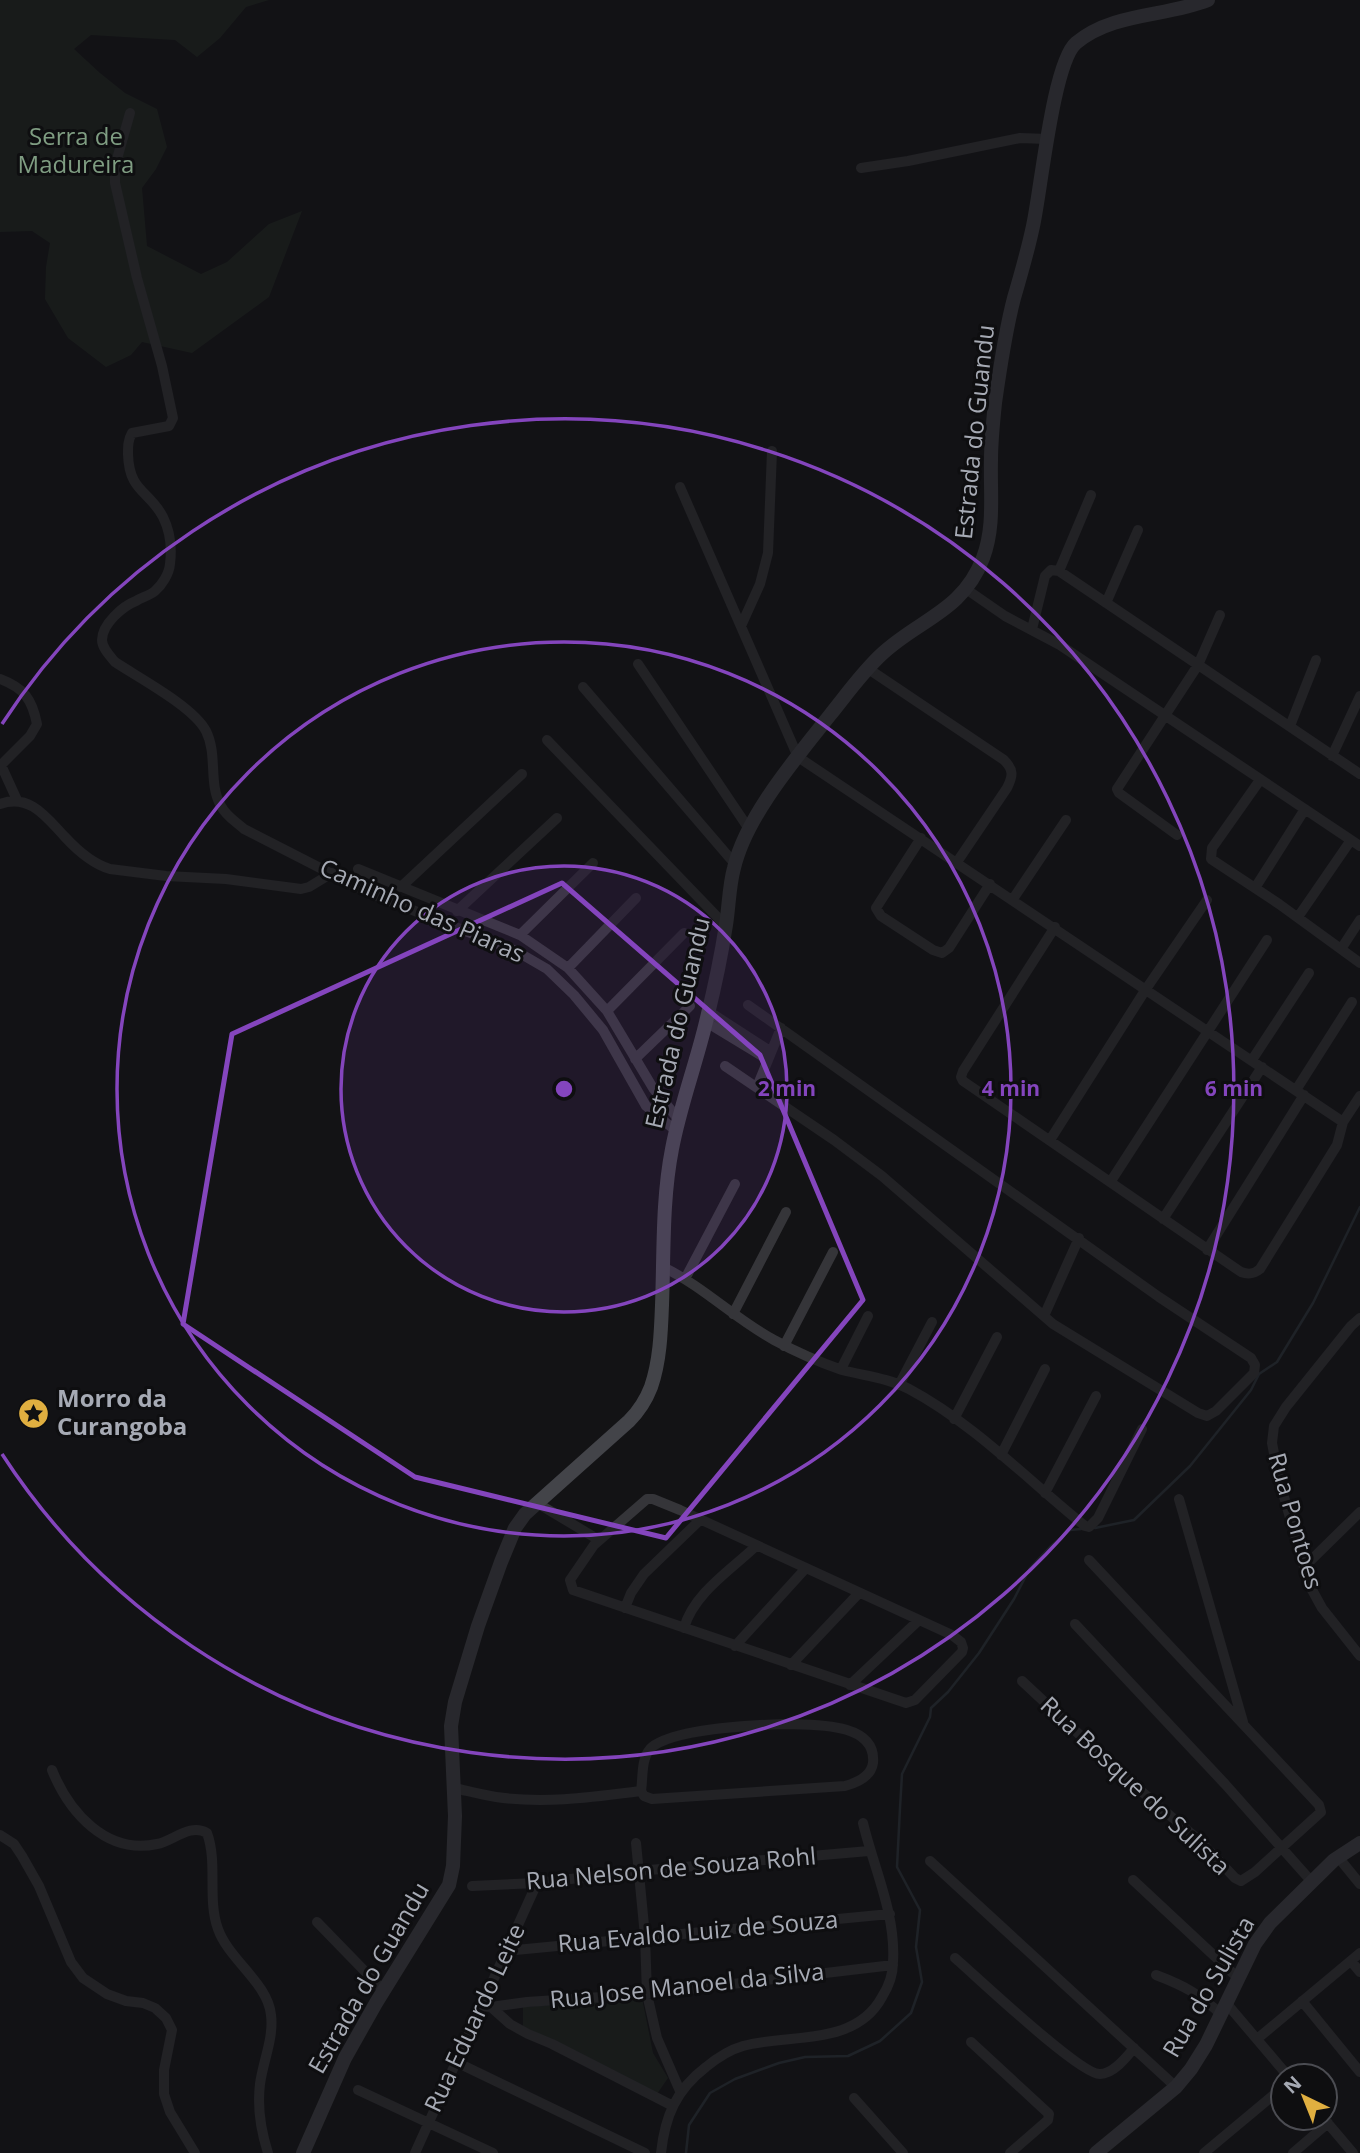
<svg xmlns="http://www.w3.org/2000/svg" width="1360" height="2153" font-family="'Open Sans',sans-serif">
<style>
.green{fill:#202721}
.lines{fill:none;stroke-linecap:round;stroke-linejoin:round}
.stream{stroke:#2e353c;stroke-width:2.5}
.street{stroke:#353539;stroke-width:10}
.secondary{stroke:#434449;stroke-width:14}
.marked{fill:none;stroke:#8445bd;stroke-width:5;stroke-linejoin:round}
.ring{fill:none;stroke:#8445bd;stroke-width:3.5}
.labels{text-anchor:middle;stroke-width:6;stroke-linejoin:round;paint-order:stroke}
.park-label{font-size:24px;fill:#7f9d82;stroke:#0e0e10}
.street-label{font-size:24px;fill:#a6aab4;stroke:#0e0e10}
.poi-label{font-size:24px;font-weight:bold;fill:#a6aab4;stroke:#0e0e10;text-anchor:start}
.centre{fill:#8445bd;stroke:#0e0e10;stroke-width:3.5}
.ring-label{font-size:21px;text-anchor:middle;font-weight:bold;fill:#8445bd;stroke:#0e0e10;stroke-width:6;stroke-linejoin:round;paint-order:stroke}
</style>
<rect width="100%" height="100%" fill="#131315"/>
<path class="green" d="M0 0H269L246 7 220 38 197 57 175 40 91 35 74 49 100 73 125 93 157 109 167 147 156 169 142 188 147 246 201 274 227 262 269 224 302 211 269 297 192 353 142 342 131 355 106 367 68 338 45 299 46 267 50 243 32 231 0 232Z
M642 1998 653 2053 668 2078 657 2094 523 2027V2007Z"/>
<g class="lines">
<path class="stream" d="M1095 1528 1134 1520 1190 1466 1251 1390 1259 1374 1277 1362 1313 1303 1360 1207
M686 2153 689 2125 710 2093 735 2079 779 2063 805 2057 848 2056 880 2041 911 2013 922 1982 916 1947 920 1910 897 1867 900 1808 902 1774 930 1717 931 1708 948 1692 979 1653 1014 1599 1030 1568 1050 1547 1070 1530 1081 1529"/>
<path class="street" d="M130 113 115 166V183L137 278 162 366 173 418 169 426 132 433C128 440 128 446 128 454 129 492 149 490 163 517 170 531 172 548 170 564 169 574 162 585 155 591 149 596 142 597 136 601 123 606 102 624 102 640 102 648 110 656 115 662 139 678 194 707 206 731 218 755 208 784 221 806 226 816 236 822 244 829L367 892 516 951 547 969 574 995 603 1030 646 1106 676 1131
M861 168 908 161 1020 138 1047 139
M680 487 798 757 1343 1122
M1059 571 1091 495
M966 589 1005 616 1060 645 1360 846
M1106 603 1138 530
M741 626 760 584 768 553 772 451
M1032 629 1045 576 1051 570 1059 571 1360 774
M638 664 749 829
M867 668 1004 760C1014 770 1013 776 1007 788L957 862
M0 679C24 688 32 699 37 724L30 736 1 765 17 800
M583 687 735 864
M1290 726 1316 660
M547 740 726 926
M1332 756 1360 696
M1260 780 1212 848 1211 859 1279 904 1360 963
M0 804C30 793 47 818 65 837 77 850 93 864 110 869L166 876 226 879 301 889 309 887 332 873
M1177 835 1119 793 1117 789 1198 665 1220 615
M921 838 876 908 881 916 933 950 942 953 949 948 990 884
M358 869 520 935 568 968 607 1011 653 1088 679 1120
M401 887 522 774
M1255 888 1305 809
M1013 899 1066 820
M457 911 557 818
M1298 917 1351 840
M1055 927 963 1071 961 1077 963 1081 1241 1272C1249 1275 1254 1274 1260 1269L1337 1145 1343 1122 1360 1096
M520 935 593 863
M1341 949 1360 920
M568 968 636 898
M607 1011 684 933
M708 1011 770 1051
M706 1022 767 1059
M635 1059 690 1006
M1252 1060 1309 973
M725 1066 834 1140 882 1176 1053 1324 1198 1413 1207 1416 1216 1411 1254 1373 1255 1365 1251 1358 1159 1297 748 1005
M757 1087 781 1028
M1296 1090 1352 1002
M1050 1140 1146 989 1207 900
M1111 1181 1267 940
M1163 1219 1262 1067
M1207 1250 1304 1095
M663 1267C704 1287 735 1319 774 1340 796 1352 819 1362 842 1370 865 1376 888 1378 909 1389 973 1423 1028 1480 1085 1526L1089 1527 1098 1518 1142 1429
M685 1279 735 1184
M733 1314 786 1212
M1044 1316 1079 1238
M1360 1318 1351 1326 1286 1407 1274 1426 1272 1443 1279 1479 1304 1567 1311 1588 1322 1608 1360 1656
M784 1346 833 1252
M841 1369 868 1316
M899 1385 932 1322
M954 1419 997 1337
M1001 1455 1045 1369
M1045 1493 1096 1396
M647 1499H653L680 1510 952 1635 961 1642 963 1648 962 1652 915 1700 906 1703 573 1590 570 1580 594 1545Z
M1179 1499 1243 1722
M537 1503 599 1540
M1304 1567 1360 1512
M625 1608 631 1593 644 1574 700 1520
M1075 1624 1225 1784 1312 1882
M684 1628C694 1593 731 1570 756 1546
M735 1646 806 1568
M791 1665 859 1593
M1022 1681 1128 1780 1200 1841 1235 1878 1241 1881 1255 1872 1321 1812 1319 1805 1089 1560
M850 1685 919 1620
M783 1724C812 1725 877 1721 873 1763 871 1777 856 1783 845 1786L652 1799 644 1796 641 1791C643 1779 641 1759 650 1749 669 1729 756 1725 783 1724Z
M52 1770C69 1812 106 1855 157 1844 173 1841 190 1823 207 1833 218 1863 207 1899 218 1929 229 1960 268 1983 271 2015 274 2038 263 2061 260 2084 257 2108 261 2131 268 2153
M454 1788C468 1791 482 1795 496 1797 545 1804 593 1797 641 1791
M0 1835 14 1844 22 1856 39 1886 71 1962 83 1978 107 1994 126 2001 143 2003 155 2008 166 2018 172 2030 164 2070V2094L170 2112 195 2153
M636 1843 645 1936 647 1994 657 2038 680 2091
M1338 1857 1360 1884
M930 1861 1176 2087
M1133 1880 1238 1978
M472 1886 537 1883 638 1871 869 1851
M317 1922 384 1991
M506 1951 890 1914
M955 1958C976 1976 1080 2075 1100 2074 1113 2074 1126 2058 1134 2048
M1351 1961 1360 1972
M1156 1975C1185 1986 1199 1994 1222 2015
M1302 2001 1360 2072
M1227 2004 1288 2076
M482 2006 491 2007 527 2002 647 1994 893 1965
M491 2007 510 2024 528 2034 552 2044 673 2106
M1257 2039 1360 1953
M971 2042 1049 2114 1048 2120 1010 2153
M456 2062 645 2153
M358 2090 493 2153
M854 2098 903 2153
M1325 2120 1353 2153
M415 2153 537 1883
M661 2153C665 2116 676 2090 706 2067 717 2058 729 2050 743 2046 790 2033 855 2047 882 1997 889 1986 893 1975 893 1962 896 1914 874 1869 863 1823
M1204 2153 1283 2087
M1293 2153 1328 2123"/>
<path class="secondary" d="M303 2153 345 2058 376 2003 449 1885 453 1866 455 1816 451 1726 455 1702 478 1626 501 1562 515 1528 525 1514 629 1421C639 1411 646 1400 651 1387 660 1361 661 1332 662 1305 664 1254 662 1200 672 1149 680 1106 696 1064 706 1022 714 990 721 957 726 925 729 906 729 886 734 868 746 816 797 757 830 715 847 694 863 671 883 653 920 619 963 611 983 558 995 526 990 494 991 460 991 441 993 422 995 403 1000 368 1005 332 1014 298 1021 274 1028 250 1033 226 1041 190 1053 63 1076 43 1113 12 1166 17 1208 0
M1096 2153 1176 2087 1191 2069 1206 2045 1255 1944 1270 1923 1334 1860 1360 1843"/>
</g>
<path d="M0 0H1360V2153H0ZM562 883 760 1055 863 1300 666 1538 415 1477 183 1324 232 1034Z" fill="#131315" fill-opacity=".55" fill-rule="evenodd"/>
<path class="marked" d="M562 883 760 1055 863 1300 666 1538 415 1477 183 1324 232 1034Z"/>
<circle cx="564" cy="1089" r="223" fill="#8445bd" fill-opacity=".12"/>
<g class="ring">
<circle cx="564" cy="1089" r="223"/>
<circle cx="564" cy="1089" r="447"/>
<path d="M2 724A670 670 0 1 1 2 1454"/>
</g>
<defs>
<symbol id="sight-disc" viewBox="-11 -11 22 22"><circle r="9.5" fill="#e0af40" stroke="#0e0e10"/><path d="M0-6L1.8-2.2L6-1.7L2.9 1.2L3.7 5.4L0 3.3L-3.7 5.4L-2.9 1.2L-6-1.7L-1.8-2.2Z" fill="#111"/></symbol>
</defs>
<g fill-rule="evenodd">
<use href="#sight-disc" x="16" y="1396" width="35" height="35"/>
</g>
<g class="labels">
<g class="park-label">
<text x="76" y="145">Serra de<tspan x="76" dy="28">Madureira</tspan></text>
</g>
<g class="street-label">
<text transform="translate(975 432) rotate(-84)" y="8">Estrada do Guandu</text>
<text transform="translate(422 911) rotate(24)" y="8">Caminho das Piaras</text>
<text transform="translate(678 1023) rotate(-77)" y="8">Estrada do Guandu</text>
<text transform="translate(1295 1521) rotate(74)" y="8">Rua Pontoes</text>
<text transform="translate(1135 1786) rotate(43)" y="8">Rua Bosque do Sulista</text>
<text transform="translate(671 1869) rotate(-5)" y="8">Rua Nelson de Souza Rohl</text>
<text transform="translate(698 1932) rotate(-5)" y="8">Rua Evaldo Luiz de Souza</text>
<text transform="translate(369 1978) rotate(-60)" y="8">Estrada do Guandu</text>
<text transform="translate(687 1986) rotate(-6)" y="8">Rua Jose Manoel da Silva</text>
<text transform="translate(1209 1987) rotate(-60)" y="8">Rua do Sulista</text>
<text transform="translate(475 2018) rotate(-65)" y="8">Rua Eduardo Leite</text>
</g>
<g class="poi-label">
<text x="57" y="1407">Morro da<tspan x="57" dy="28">Curangoba</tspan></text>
</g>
</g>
<circle cx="564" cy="1089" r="10" class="centre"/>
<g class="ring-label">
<text x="787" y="1096">2 min</text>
<text x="1011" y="1096">4 min</text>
<text x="1234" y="1096">6 min</text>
</g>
<g transform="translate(1304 2097) rotate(317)"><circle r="33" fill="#0e0e10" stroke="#4b4c52" stroke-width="2"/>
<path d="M0-5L12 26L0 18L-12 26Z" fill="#e0af40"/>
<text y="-10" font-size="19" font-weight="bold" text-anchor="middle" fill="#a6aab4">N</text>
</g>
</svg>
